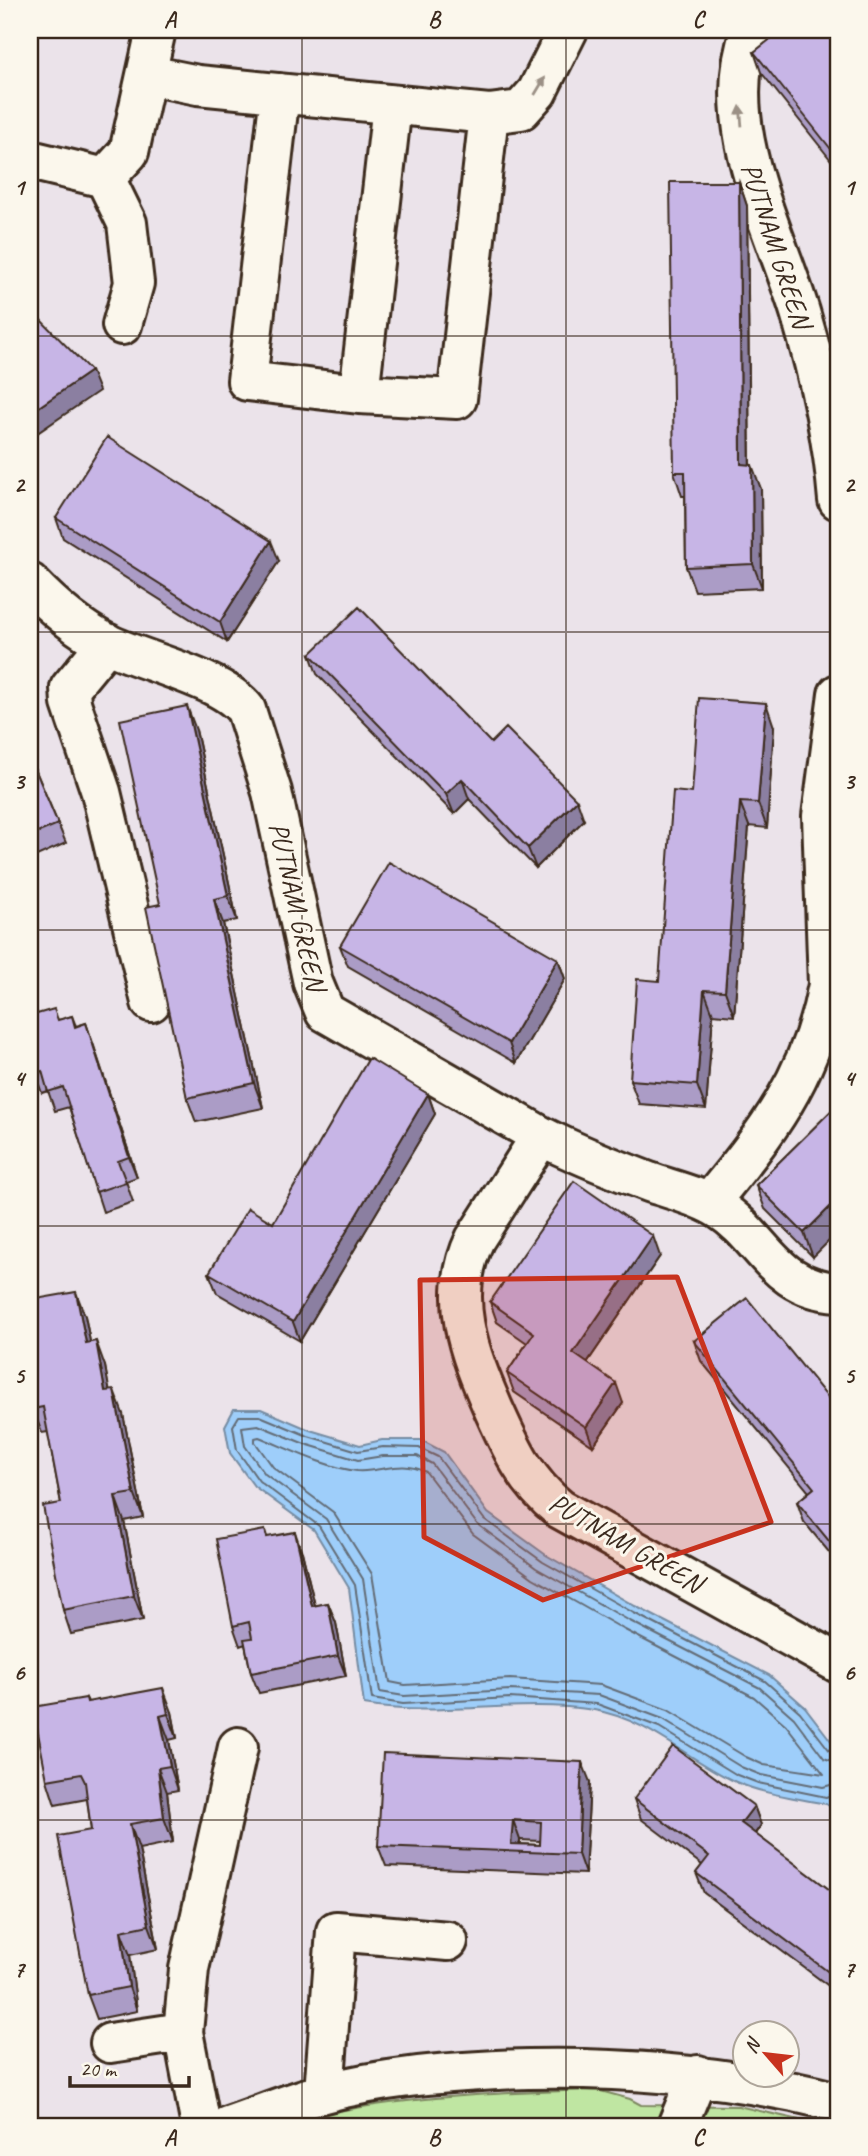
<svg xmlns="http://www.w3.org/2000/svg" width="868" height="2156" font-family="Caveat,sans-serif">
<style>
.green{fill:#bfe6a2;stroke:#7d8860;stroke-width:2}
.water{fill:#9ecefa;stroke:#768ca2;stroke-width:2}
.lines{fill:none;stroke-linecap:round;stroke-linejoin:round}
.shore{stroke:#636c76;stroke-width:2}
.minor-casing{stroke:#3b2a1e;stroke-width:44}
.minor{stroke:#fbf7ec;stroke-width:38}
.wall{fill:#ab9cc6;stroke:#3b2a1e;stroke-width:2;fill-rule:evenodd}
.shaded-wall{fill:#8b7fa1;stroke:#3b2a1e;stroke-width:2}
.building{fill:#c7b5e6;stroke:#3b2a1e;stroke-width:2;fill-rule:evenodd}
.oneway{fill:#9b9085}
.marked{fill:#c8321e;fill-opacity:0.2;stroke:#c8321e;stroke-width:5;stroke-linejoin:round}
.grid{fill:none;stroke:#3b2a1e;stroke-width:2;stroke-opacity:0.55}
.labels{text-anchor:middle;stroke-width:6;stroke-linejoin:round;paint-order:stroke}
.street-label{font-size:28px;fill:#3b2a1e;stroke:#fbf7ec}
.neatline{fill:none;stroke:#3b2a1e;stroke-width:2.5}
.grid-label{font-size:23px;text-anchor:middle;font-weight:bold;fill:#3b2a1e}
</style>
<rect width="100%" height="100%" fill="#ebe3ea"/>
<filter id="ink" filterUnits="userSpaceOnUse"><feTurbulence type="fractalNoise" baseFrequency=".0143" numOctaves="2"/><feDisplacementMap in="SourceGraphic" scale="14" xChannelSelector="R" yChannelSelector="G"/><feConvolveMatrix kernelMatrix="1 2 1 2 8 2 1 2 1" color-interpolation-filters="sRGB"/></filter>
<g filter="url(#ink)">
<path class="green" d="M597 2090 630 2099 641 2105 738 2106 826 2126H272C378 2097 487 2093 597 2090Z"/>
<path class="water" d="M234 1409H261L310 1430 360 1445 382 1440H421L444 1452 488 1513 546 1555 635 1606 769 1675 805 1707 838 1750V1796L830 1805C799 1798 765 1795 736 1782 688 1760 648 1719 594 1710 517 1698 440 1718 364 1705L349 1588 314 1530 254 1486 230 1453 225 1426Z"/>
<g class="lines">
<path class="shore" d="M259 1437C289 1449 324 1467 357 1471 380 1473 401 1459 426 1472L473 1534 533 1578 623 1629 754 1697 786 1725 824 1774 764 1765 746 1757 668 1710 601 1685 510 1679 405 1685 390 1682 372 1574 333 1512 273 1467 255 1442V1438Z
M838 1754 830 1751 800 1712 765 1681 632 1612 543 1562 484 1519 438 1457 419 1448 383 1447 358 1451 308 1436 260 1416H239L233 1426 237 1450 259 1481 319 1526 355 1585 372 1699 403 1704 510 1698 597 1704 659 1727 737 1775 758 1783 826 1797 838 1792
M838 1763 824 1758 794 1718 760 1688 628 1620 536 1568 477 1524 432 1464 417 1456H383L358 1460 305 1444 258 1425 242 1427 245 1446 265 1474 326 1519 363 1579 380 1692 404 1696 510 1690 599 1695 663 1719 741 1767 761 1775 823 1787 838 1783"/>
<defs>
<path id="minor" d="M751 30C716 122 773 224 800 312 818 373 833 437 838 500
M148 75 198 85 489 114 521 110 537 92 568 30
M280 93 247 381 359 394 457 399 489 114
M30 160 105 178 129 152 156 30
M105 178 127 223 134 283 122 325
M359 394 392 105
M30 583C52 606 77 628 106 643 143 662 222 678 246 710L272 792 313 983 325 1012 541 1136 475 1239C447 1297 469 1353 493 1408 511 1448 525 1481 560 1509L838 1663
M107 643 70 688 71 703 101 792 151 1002
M541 1136C576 1154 612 1168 649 1182 672 1190 699 1196 719 1209 765 1239 773 1288 838 1292
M709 1203C767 1133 811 1077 828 985L822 816 838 694
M110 2043 183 2032
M324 2093 336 1931 448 1941
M201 2126 183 2032 189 1969 238 1747
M228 2126C260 2115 291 2102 324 2093 380 2078 439 2073 497 2070 613 2065 726 2074 838 2102
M677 2126 698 2075"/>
</defs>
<use href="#minor" class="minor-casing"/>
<use href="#minor" class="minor"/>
</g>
<path class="wall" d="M838 30V169L761 72 754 52Z
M739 182 747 206 750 465 761 489 762 588 695 591 686 567 685 496H682L674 472Z
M838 331V350L833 336Z
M56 518 279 561 227 642 63 538Z
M310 654 491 743 584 820 536 868 469 799 454 814 317 674Z
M774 727 767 828 749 826 734 1016 713 1014 706 1109 639 1104 630 1080 659 981 692 793Z
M196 730 237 920 223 923 263 1108 196 1122 187 1098 160 904Z
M30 757 58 824 66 843 30 859Z
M340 946 558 959 565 979 516 1063 348 966Z
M30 997 37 1014 59 1020 72 1016 76 1026 86 1023 137 1177 126 1181 133 1202 103 1212 69 1107 55 1111 48 1091 42 1093 36 1077 33 1078 30 1069Z
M428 1094 435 1114 300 1341 217 1293 209 1273 273 1223Z
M838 1104 813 1257 765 1209 756 1185Z
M660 1256 587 1363 623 1403 593 1446 514 1392 507 1373 527 1343 497 1322 490 1302Z
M30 1279 34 1300 85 1316 90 1342 105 1366 109 1391 123 1414 143 1517 124 1521 143 1620 71 1634 63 1610 61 1503 48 1432 42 1433 33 1409 30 1390Z
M694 1341 838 1410V1563L804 1522 797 1502 809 1492 701 1361Z
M268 1537 302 1552 315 1606 328 1603 336 1623 346 1676 259 1693 251 1673 245 1644 240 1646 233 1626Z
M86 1698 88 1702 172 1712 177 1738 169 1740 178 1790 167 1792 173 1842 139 1849 158 1949 130 1955 137 2011 97 2019 88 1995 91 1830 87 1799 55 1805 47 1780Z
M590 1782 585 1874 386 1866 378 1846ZM520 1840 540 1841V1845L520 1844Z
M634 1799 754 1806 761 1825 755 1834 838 1896V1993L704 1893 696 1873 702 1865 641 1819Z"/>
<path class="shaded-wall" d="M739 182 747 206 750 489 741 464Z
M91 371 99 391 30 438V413Z
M752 465 761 489 762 588 753 564Z
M271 541 279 561 227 642 220 622Z
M766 703 774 727 767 828 758 803Z
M187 706 196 730 237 920 228 896Z
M462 779 469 799 454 814 446 794Z
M577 800 584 820 536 868 528 848Z
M740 802 749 826 734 1016 725 991Z
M214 899 223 923 263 1108 254 1083Z
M558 959 565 979 516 1063 509 1043Z
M704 990 713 1014 706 1109 697 1085Z
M86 1023 93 1043 137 1177 129 1157Z
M428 1094 435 1114 300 1341 293 1322Z
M838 1199V1232L813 1257 804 1233Z
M653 1236 660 1256 580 1373 573 1353Z
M30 1279 39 1325 30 1300Z
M76 1292 85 1316 95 1367 86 1343Z
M96 1341 105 1366 114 1416 105 1391Z
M616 1383 623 1403 593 1446 586 1427Z
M114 1390 123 1414 143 1517 134 1493Z
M115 1496 124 1521 143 1620 134 1596Z
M295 1532 302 1552 320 1626 312 1606Z
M328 1603 336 1623 346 1676 338 1656Z
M163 1688 172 1712 177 1738 168 1714Z
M160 1716 169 1740 178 1790 170 1766Z
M582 1762 590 1782 585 1874 578 1854Z
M158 1768 167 1792 173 1842 164 1818Z
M754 1806 761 1825 748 1843 741 1823Z
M513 1820 520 1840 519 1852 511 1844Z
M130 1824 139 1849 158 1949 149 1925Z
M121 1931 130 1955 137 2011 129 1987Z"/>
<path class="building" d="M782 30H838V158L754 52Z
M670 182H739L741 464 752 465 753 564 686 567 685 472H674Z
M30 309 91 371 30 413Z
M838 331V342L833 336Z
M107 437 271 541 220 622 56 518Z
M359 607 491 743 506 728 577 800 528 848 462 779 446 794 310 654Z
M699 698 766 703 758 803 740 802 725 991 704 990 697 1085 630 1080 637 979 659 981 673 791 692 793Z
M187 706 228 896 214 899 254 1083 187 1098 146 907 160 904 120 720Z
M30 757 58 824 30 836Z
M389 862 558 959 509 1043 340 946Z
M30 997H31L37 1014 54 1009 58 1020 72 1016 75 1027 86 1023 129 1157 118 1161 126 1182 96 1192 63 1087 48 1092 42 1071 34 1073 30 1058Z
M369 1058 428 1094 293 1322 209 1273 248 1208 273 1223Z
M838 1104V1199L804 1233 756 1185Z
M574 1181 653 1236 573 1353 616 1383 586 1427 507 1373 534 1333 490 1302Z
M76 1292 86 1343 96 1341 105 1391 114 1390 134 1493 115 1496 134 1596 63 1610 43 1506 61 1503 43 1407 33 1409 30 1390V1300Z
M747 1298 838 1410V1552L797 1502 814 1488 694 1341Z
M265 1530 267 1537 295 1532 312 1606 328 1603 338 1656 251 1673 244 1639 252 1638 249 1622 233 1626 216 1539Z
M163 1688 168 1714 160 1716 170 1766 158 1768 164 1818 130 1824 149 1925 121 1931 129 1987 88 1995 58 1836 91 1830 85 1782 81 1774 47 1780 33 1707 86 1698 87 1702Z
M673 1746 754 1806 741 1823 838 1896V1979L696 1873 709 1856 634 1799Z
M383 1753 582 1762 578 1854 378 1846ZM513 1820 541 1822 540 1845 511 1844Z"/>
<defs><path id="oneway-solid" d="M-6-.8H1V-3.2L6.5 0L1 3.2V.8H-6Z" transform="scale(1.75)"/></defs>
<g class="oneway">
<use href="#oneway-solid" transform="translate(540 86) rotate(-59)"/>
<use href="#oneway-solid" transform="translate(741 116) rotate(-95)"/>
</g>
</g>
<path class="marked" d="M677 1277 771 1522 543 1600 424 1537 420 1280Z"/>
<path class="grid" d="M302 30V2126M566 30V2126M30 336H838M30 632H838M30 930H838M30 1226H838M30 1524H838M30 1820H838"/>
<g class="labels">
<g class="street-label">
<text transform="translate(777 245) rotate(72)" y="10">PUTNAM GREEN</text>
<text transform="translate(298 906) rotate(77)" y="10">PUTNAM GREEN</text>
<text transform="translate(626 1542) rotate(30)" y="10">PUTNAM GREEN</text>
</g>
</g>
<rect width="868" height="2156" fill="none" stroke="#fbf7ec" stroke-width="77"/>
<g transform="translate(766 2054) rotate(298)"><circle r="33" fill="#fbf7ec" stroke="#aea59a" stroke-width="2"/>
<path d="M0-5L12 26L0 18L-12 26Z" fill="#c8321e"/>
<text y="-10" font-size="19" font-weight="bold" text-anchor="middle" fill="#3b2a1e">N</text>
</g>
<path d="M70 2076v10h119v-10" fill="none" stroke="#3b2a1e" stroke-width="3.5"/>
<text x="80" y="2076" font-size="21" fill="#3b2a1e" stroke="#fbf7ec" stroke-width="5" paint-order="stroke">20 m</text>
<rect x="38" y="38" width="792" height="2080" class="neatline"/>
<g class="grid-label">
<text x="170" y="27">A</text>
<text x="434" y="27">B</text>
<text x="698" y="27">C</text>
<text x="19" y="195">1</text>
<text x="849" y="195">1</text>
<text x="19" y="492">2</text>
<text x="849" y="492">2</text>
<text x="19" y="789">3</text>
<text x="849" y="789">3</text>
<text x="19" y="1086">4</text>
<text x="849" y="1086">4</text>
<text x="19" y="1383">5</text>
<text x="849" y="1383">5</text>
<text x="19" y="1680">6</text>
<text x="849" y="1680">6</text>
<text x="19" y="1977">7</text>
<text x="849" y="1977">7</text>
<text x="170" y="2145">A</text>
<text x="434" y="2145">B</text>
<text x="698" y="2145">C</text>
</g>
</svg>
